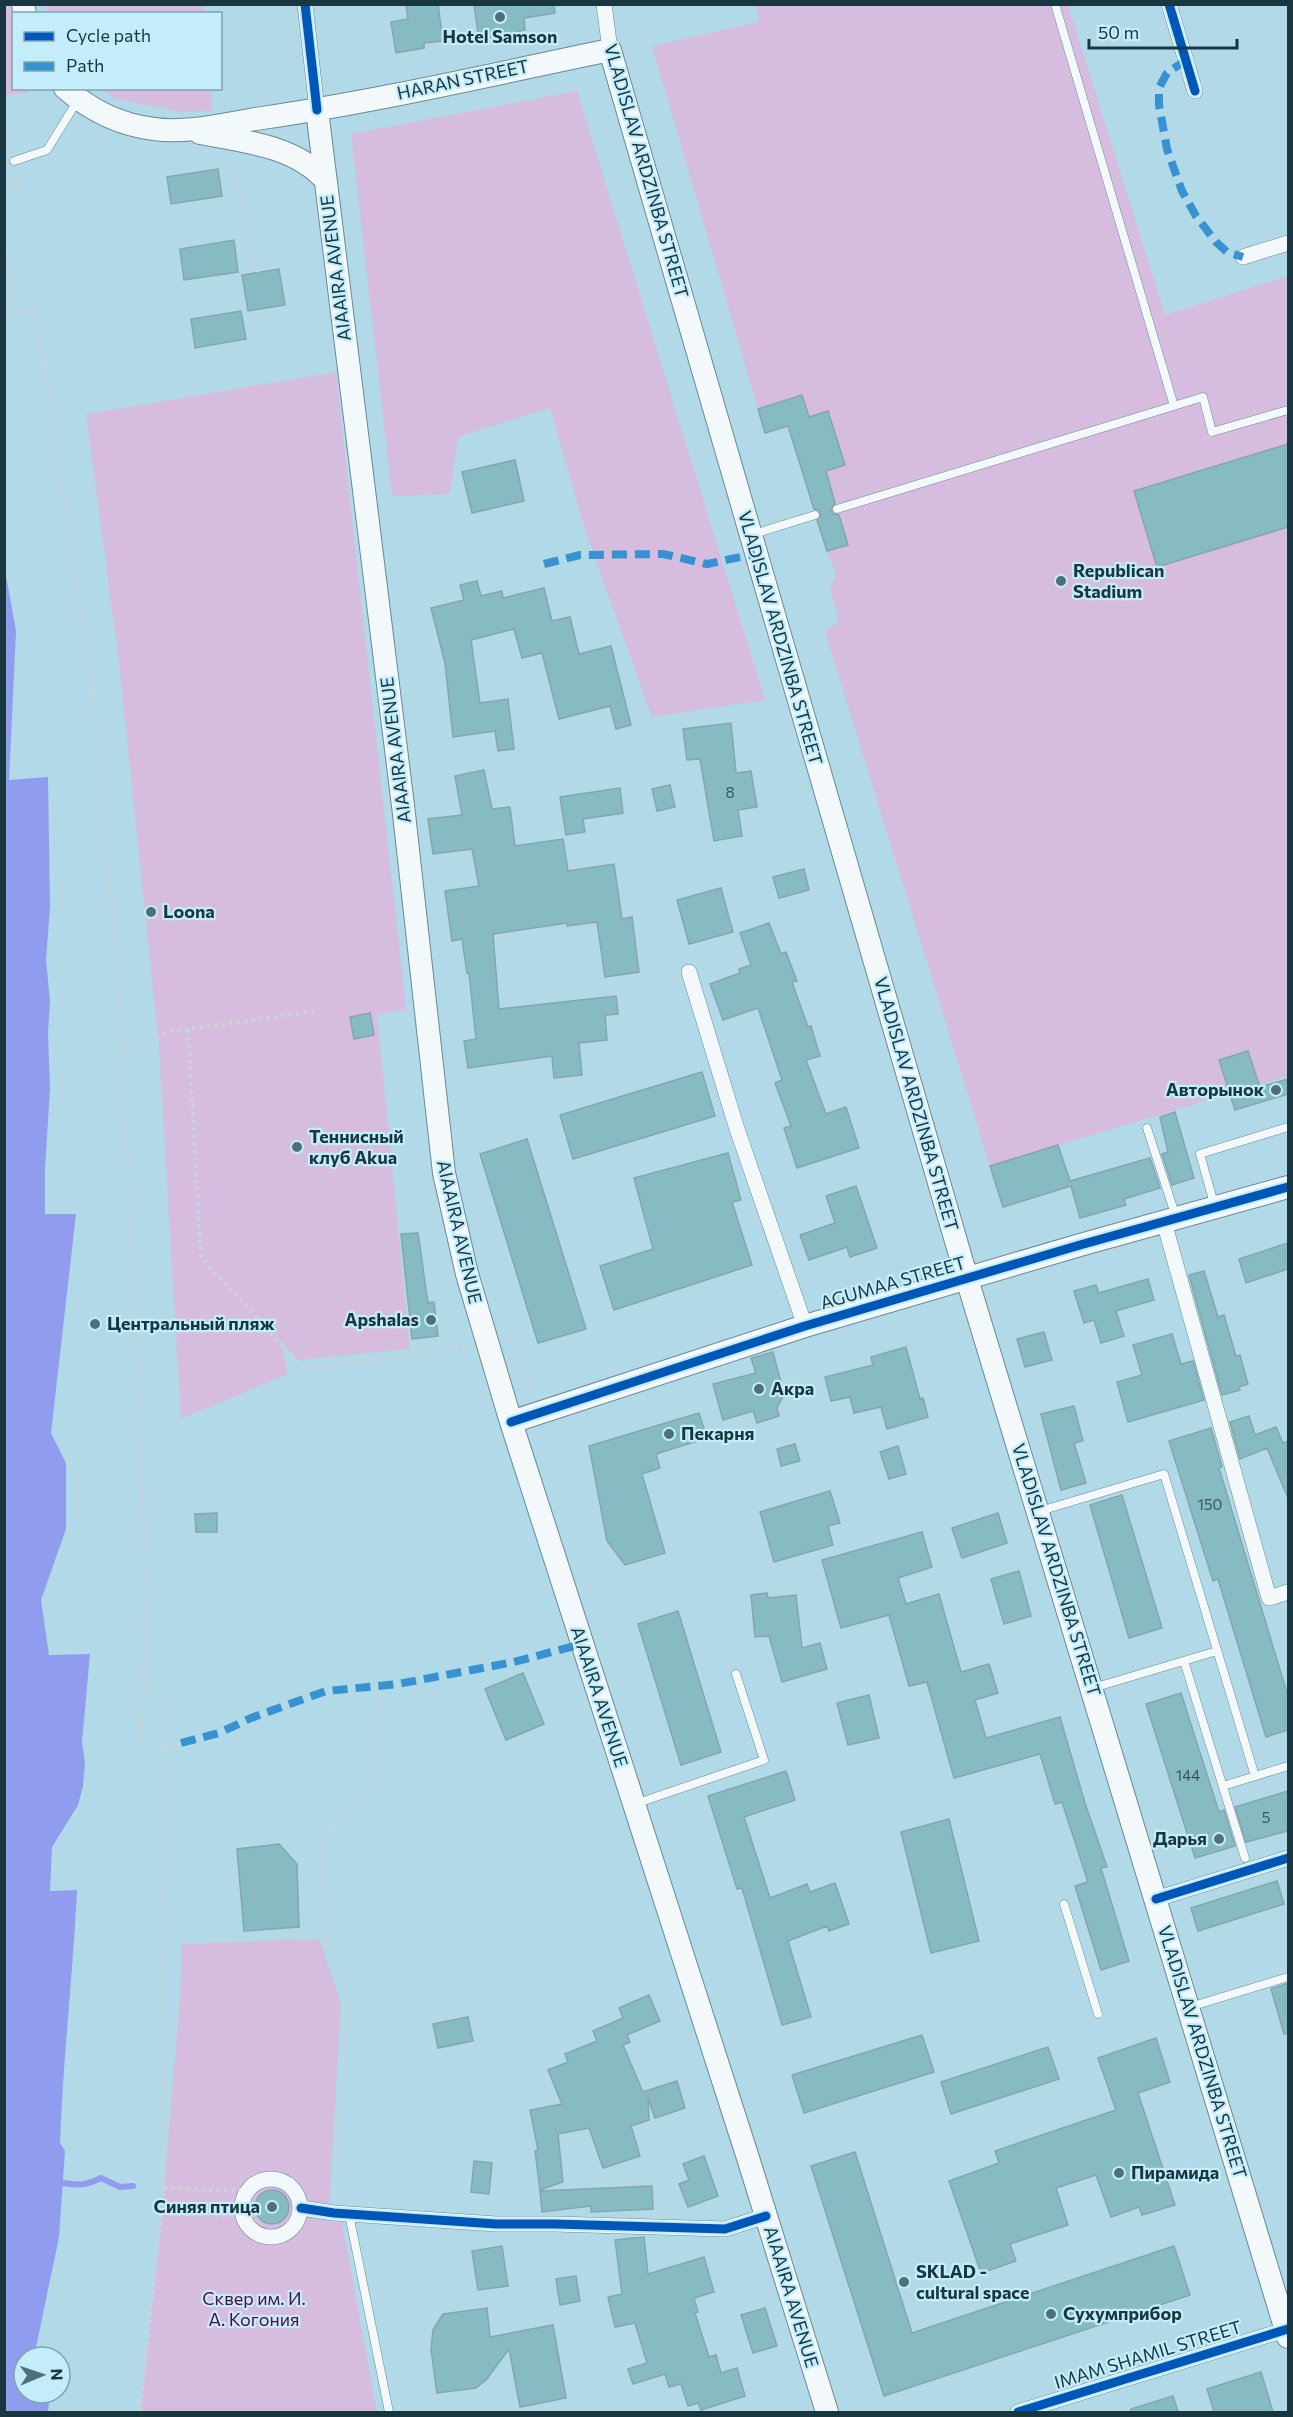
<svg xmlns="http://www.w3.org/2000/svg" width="1293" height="2417" font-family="Commissioner,sans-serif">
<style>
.green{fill:#d6bcdf}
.water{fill:#909cee}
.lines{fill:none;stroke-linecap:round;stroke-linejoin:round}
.stream{stroke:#909cee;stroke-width:6}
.building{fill:#87bbc3;stroke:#84a6ad;stroke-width:1.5}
.lane-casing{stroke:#688a94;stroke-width:9}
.street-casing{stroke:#688a94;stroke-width:16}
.secondary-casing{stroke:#688a94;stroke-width:24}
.path{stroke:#c8d5d9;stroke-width:4;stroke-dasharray:3 4.5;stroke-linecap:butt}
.lane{stroke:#f3f9fb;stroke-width:8}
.street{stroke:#f3f9fb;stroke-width:15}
.secondary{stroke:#f3f9fb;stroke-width:22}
.quiet{stroke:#3792d1;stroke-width:8;stroke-dasharray:15 8;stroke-linecap:butt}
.cycleway-casing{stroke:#c3edfb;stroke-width:13}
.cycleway{stroke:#0057b8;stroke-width:9}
.poi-dot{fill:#4e707b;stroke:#c3edfb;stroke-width:2}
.labels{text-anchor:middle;stroke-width:4.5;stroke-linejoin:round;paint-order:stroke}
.number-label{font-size:15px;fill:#345862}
.poi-label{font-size:18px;font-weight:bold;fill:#193741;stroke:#c3edfb;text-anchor:start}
.street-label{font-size:18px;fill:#193741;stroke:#c3edfb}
.park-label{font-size:18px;fill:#520c3f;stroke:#c3edfb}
</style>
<rect width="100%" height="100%" fill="#b1d9e7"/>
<path class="green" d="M5 5H16L14 14V88L28 89 29 93 5 95Z
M45 5H205V13H49Z
M756 5H1068L1165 315 1288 276V1076L990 1166 825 632 839 621 830 588 836 573 827 551 788 426 765 433 652 46 759 22Z
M101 89H211L212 111 183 112 115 99Z
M577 91 765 700 652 717 586 533 550 408 458 437 450 494 392 496 351 134Z
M336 372 406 1010 377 1014 410 1349 297 1360 281 1340 288 1374 181 1419 159 1048 119 662 86 414Z
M319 1939 341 2004 328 2222H342L377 2412H140L162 2213 180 1998 182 1944Z"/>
<path class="water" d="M4 565 16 631 9 780 48 777 50 907 46 960 50 1001 48 1033 50 1089 45 1169V1214H76L51 1433 66 1463V1529L41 1600 49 1655 90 1654 82 1742 85 1764 83 1786 78 1805 52 1847 50 1891 77 1890C73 1974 63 2058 60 2143L65 2151 59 2237 34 2357H24V2393H50L48 2412H4Z"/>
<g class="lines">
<path class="stream" d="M64 2183C80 2186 86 2185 101 2178L120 2187 133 2186"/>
</g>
<path class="building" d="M406 4H438L443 41 424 43V48L396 53 391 22 408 19Z
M474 4H554L555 13 524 18 525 30 479 40Z
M218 169 222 196 171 204 167 177Z
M234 240 238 272 184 280 180 249Z
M279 269 285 305 248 311 242 275Z
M241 311 246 339 195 348 191 319Z
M802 395 809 417 828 411 845 465 826 471 835 503 831 510 833 514 839 515 848 545 827 551 817 520 821 514 819 510 814 509 788 426 765 433 758 409Z
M1288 444V527L1157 567 1134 491Z
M515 460 524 501 472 513 462 472Z
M477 581 481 596 502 591 503 598 544 588 552 621 570 617 579 654 611 646 631 725 616 729 610 706 559 719 542 653 522 658 514 629 471 640 480 703 508 699 514 749 498 751 495 731 453 737 445 663 431 608 464 600 460 585Z
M731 723 736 773 751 771 757 807 738 810 742 836 714 841 700 759 687 760 683 729Z
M484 770 492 809 510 807 515 846 563 839 568 871 614 864 622 919 632 917 639 972 605 977 597 922 567 926V923L493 934 499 1009 616 996 618 1014 605 1015 607 1040 579 1043 582 1075 554 1078 552 1056 468 1068 464 1041 476 1039 469 973H467L462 939 452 941 445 891 479 886 472 849 433 854 428 819 462 815 455 776Z
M670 785 675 807 657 811 652 789Z
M620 788 623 813 583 819 585 832 566 835 560 797Z
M804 869 809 890 779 898 773 877Z
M721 888 733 932 689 944 677 900Z
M769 923 781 954 786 952 797 981 792 982 808 1027 811 1026 820 1056 806 1060 826 1114 846 1107 859 1148 797 1168 784 1128 791 1126 775 1083 782 1080 758 1008 723 1020 710 984 740 973 739 969 751 965 740 933Z
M370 1013 374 1035 354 1039 350 1017Z
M1248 1051 1260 1087 1288 1079V1094L1235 1110 1219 1060Z
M702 1072 715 1116 573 1159 560 1115Z
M1175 1112 1194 1178 1172 1185 1162 1154 1168 1152 1160 1117Z
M527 1139 586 1329 538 1343 480 1154Z
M1058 1145 1070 1181 1150 1158 1160 1188 1124 1199 1126 1205 1080 1218 1071 1186 1003 1207 990 1166Z
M728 1153 741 1200 732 1202 752 1265 614 1310 600 1266 653 1249 634 1178Z
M856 1186 877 1248 850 1257 847 1247 809 1260 800 1235 835 1223 826 1196Z
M418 1233 428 1303 434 1302 438 1336 412 1339 401 1234Z
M1288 1243V1269L1246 1283 1239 1259Z
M1204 1271 1218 1317 1224 1315 1236 1356 1240 1355 1248 1384 1239 1387 1240 1390 1222 1395 1189 1275Z
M1148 1279 1154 1300 1116 1311 1124 1336 1101 1343 1094 1320 1084 1323 1074 1291 1096 1285 1099 1293Z
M1044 1332 1052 1360 1025 1367 1017 1339Z
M1172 1334 1181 1364 1193 1361 1204 1400 1128 1422 1117 1382 1142 1375 1133 1345Z
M906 1347 920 1399 923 1398 928 1417 887 1429 881 1407 854 1413 850 1397 831 1401 825 1377 873 1365 871 1357Z
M773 1352 782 1386 787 1389 777 1408 779 1416 757 1423 753 1411 723 1420 713 1384 756 1373 751 1358Z
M1074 1406 1083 1441 1074 1443 1086 1483 1061 1490 1041 1414Z
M699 1413 707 1438 656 1454 660 1468 642 1474 665 1553 625 1565 607 1541 589 1446Z
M1249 1416 1255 1435 1276 1427 1283 1443 1288 1441V1498L1267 1448 1240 1459 1230 1422Z
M1211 1428 1222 1467 1219 1468 1288 1696V1730L1266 1737 1218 1579 1213 1581 1169 1441Z
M795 1444 800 1461 781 1466 777 1449Z
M898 1446 906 1474 889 1479 880 1452Z
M830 1491 840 1523 828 1526 833 1545 774 1562 760 1512Z
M1122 1495 1162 1628 1129 1638 1090 1505Z
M217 1513V1532H196L195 1514Z
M998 1513 1007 1543 962 1558 952 1528Z
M922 1532 932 1567 898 1578 906 1604 939 1594 961 1672 989 1664 998 1693 975 1700 986 1738 1060 1717 1085 1803 1107 1867 1101 1868 1129 1961 1101 1970 1075 1886 1088 1882 1062 1802 1055 1804 1040 1754 954 1778 927 1682 909 1686 889 1615 841 1628 822 1560Z
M1019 1571 1031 1616 1004 1624 991 1579Z
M767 1593 768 1598 796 1595 802 1648 820 1643 827 1669 782 1682 769 1636 755 1637 751 1595Z
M678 1611 721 1752 681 1765 638 1624Z
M523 1673 544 1724 506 1740 485 1689Z
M1181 1693 1219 1812 1224 1810 1235 1846 1195 1858 1146 1704Z
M869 1695 879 1738 848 1745 837 1703Z
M786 1771 795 1800 744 1817 770 1898 807 1884 810 1892 835 1883 849 1924 829 1931 827 1926 788 1941 811 2017 782 2025 742 1888 737 1889 708 1796Z
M1288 1791V1831L1246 1842 1235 1807Z
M949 1819 979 1941 931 1953 901 1832Z
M279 1844 297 1864 299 1927 244 1931 237 1849Z
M1277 1881 1284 1904 1198 1931 1191 1908Z
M1288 1983V2033L1284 2034 1271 1989Z
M649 1995 660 2021 627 2035 630 2042 623 2045 643 2092 677 2081 685 2108 655 2118 648 2098 649 2120 631 2126 640 2156 603 2168 589 2128 558 2134 563 2182 540 2190 535 2151 538 2150 530 2110 562 2104 548 2070 568 2062 565 2054 597 2041 593 2031 623 2018 619 2008Z
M468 2017 473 2041 438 2048 433 2024Z
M922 2035 934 2072 804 2113 792 2075Z
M1156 2038 1170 2082 1138 2093 1175 2205 1142 2215 1139 2207 1111 2217 1096 2175 1056 2188 1068 2225 1010 2244 1016 2261 981 2273 949 2181 999 2163 995 2151 1116 2110 1098 2058Z
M1048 2047 1059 2079 951 2114 941 2082Z
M855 2152 912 2333 1174 2246 1190 2295 884 2396 811 2166Z
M704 2156 718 2196 688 2207 679 2184 689 2180 683 2164Z
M474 2161 492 2163 489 2194 471 2192Z
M652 2186 653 2209 591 2212V2206L542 2212 540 2191Z
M255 2207a17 17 0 1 1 34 0a17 17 0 1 1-34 0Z
M644 2237 648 2274 704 2257 714 2292 694 2298 698 2312 695 2313 709 2357 716 2355 721 2373 737 2368 745 2396 701 2410 698 2403 688 2406 681 2384 669 2387 665 2374 633 2384 628 2369 647 2363 635 2323 615 2327 608 2297 622 2294 615 2240Z
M502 2246 508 2286 478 2290 472 2251Z
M576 2276 580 2301 560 2305 556 2279Z
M487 2308 490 2337 553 2325 566 2398 520 2407 509 2349 486 2380 476 2388 437 2393 431 2350 433 2330 443 2314Z
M765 2308 777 2346 753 2353 741 2315Z
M1261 2372 1273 2412H1214L1207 2389Z
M1173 2396 1178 2412H1131V2409Z"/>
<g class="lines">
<defs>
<path id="lane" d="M1055 4 1174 406
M14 161 47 150 78 100
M837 509 1203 397 1212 432 1288 410
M754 534 815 515
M1147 1128 1176 1217
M1215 1207 1200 1154 1288 1127
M1040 1511 1164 1474 1255 1776
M1184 1661 1245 1858
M1093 1688 1217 1651
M1223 1786 1288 1766
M635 1804 764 1760 736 1674
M1064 1904 1098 2014
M1190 2007 1288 1977
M349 2214 389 2412"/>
<path id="street" d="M305 4 317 110
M604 4 610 50
M1169 4 1195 91
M1243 257 1288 243
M689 972 736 1126 805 1326
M1164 1222 1269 1598 1288 1592
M1156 1899 1288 1858
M242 2208a29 29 0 1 1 58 0a29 29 0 1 1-58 0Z
M301 2208 334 2213 496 2224H555L725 2229 766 2216
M1018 2412 1288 2329"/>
<path id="secondary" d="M23 4 25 14
M65 88C90 110 121 125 154 129 189 134 228 123 262 118 379 101 494 74 610 50L967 1279 1288 2337
M317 110 404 814 444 1173 467 1274 511 1422 748 2158 827 2412
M200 133C243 141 296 146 326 181
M511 1422 805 1326 1080 1245 1288 1187"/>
</defs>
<use href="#lane" class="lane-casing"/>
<use href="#street" class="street-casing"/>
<use href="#secondary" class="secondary-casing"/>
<path class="path" d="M4 128 11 150
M232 160 254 262 259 272
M4 189 19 186 16 172
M4 235 15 314 36 311 101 750 121 1043 141 1427 147 1694 165 1695V1747L181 1743
M188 1030 201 1257 304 1370 467 1348
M122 1053 169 1032 316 1011
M506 1336 514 1334 534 1393
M140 1670 141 1695
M142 1743V1720H135L134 1696 147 1694
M164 2188 247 2191
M335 2197 348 2012 346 1990 334 1956 326 1940 322 1849 327 1830 361 1806 371 1786 379 1722 387 1685
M162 2213 243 2216
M140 2412 164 2188 165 1747"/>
<use href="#lane" class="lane"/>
<use href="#street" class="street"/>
<use href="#secondary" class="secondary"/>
<path class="quiet" d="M1186 60 1167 73 1159 88V105L1167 149 1182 191 1196 216 1216 242 1227 252 1243 257
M544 564 580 555 663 554 707 564 755 554
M181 1743 219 1733 251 1718 326 1691 398 1684 514 1662 582 1644"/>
<defs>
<path id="cycleway" d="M305 4 317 110
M1169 4 1195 91
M511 1422 805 1326 1080 1245 1288 1187
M1156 1899 1288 1858
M301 2208 334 2213 496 2224H555L725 2229 766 2216
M1018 2412 1288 2329"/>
</defs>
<use href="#cycleway" class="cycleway-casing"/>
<use href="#cycleway" class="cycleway"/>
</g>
<g class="poi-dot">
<circle cx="500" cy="17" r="6"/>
<circle cx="1061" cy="581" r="6"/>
<circle cx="151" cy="912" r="6"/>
<circle cx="1276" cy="1090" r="6"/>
<circle cx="297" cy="1147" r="6"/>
<circle cx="431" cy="1320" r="6"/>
<circle cx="95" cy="1324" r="6"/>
<circle cx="759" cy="1389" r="6"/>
<circle cx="669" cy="1434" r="6"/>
<circle cx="1219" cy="1839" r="6"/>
<circle cx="1119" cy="2173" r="6"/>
<circle cx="272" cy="2207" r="6"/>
<circle cx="904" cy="2282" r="6"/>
<circle cx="1051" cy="2314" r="6"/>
</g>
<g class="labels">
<g class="number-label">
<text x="730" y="798">8</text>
<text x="1210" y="1510">150</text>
<text x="1188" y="1781">144</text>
<text x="1266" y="1823">5</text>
</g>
<g class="poi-label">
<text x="500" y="43" text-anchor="middle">Hotel Samson</text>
<text x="1073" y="577">Republican<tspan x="1073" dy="21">Stadium</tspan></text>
<text x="163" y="918">Loona</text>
<text x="1264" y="1096" text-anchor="end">Авторынок</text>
<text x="309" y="1143">Теннисный<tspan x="309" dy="21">клуб Akua</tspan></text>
<text x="419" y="1326" text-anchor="end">Apshalas</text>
<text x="107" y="1330">Центральный пляж</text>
<text x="771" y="1395">Акра</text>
<text x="681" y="1440">Пекарня</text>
<text x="1207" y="1845" text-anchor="end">Дарья</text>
<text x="1131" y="2179">Пирамида</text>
<text x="260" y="2213" text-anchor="end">Синяя птица</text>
<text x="916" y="2278">SKLAD -<tspan x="916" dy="21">cultural space</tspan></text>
<text x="1063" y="2320">Сухумприбор</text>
</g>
<g class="street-label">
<text transform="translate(463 80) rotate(-12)" y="6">HARAN STREET</text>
<text transform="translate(646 171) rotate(74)" y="6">VLADISLAV ARDZINBA STREET</text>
<text transform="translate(336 268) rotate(-97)" y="6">AIAAIRA AVENUE</text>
<text transform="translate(780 638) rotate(74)" y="6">VLADISLAV ARDZINBA STREET</text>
<text transform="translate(396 750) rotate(-97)" y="6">AIAAIRA AVENUE</text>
<text transform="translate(916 1104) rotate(74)" y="6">VLADISLAV ARDZINBA STREET</text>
<text transform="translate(459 1232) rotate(77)" y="6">AIAAIRA AVENUE</text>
<text transform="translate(893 1283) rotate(-16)" y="6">AGUMAA STREET</text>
<text transform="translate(1056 1570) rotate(73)" y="6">VLADISLAV ARDZINBA STREET</text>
<text transform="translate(599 1697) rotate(72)" y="6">AIAAIRA AVENUE</text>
<text transform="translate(1202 2052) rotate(73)" y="6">VLADISLAV ARDZINBA STREET</text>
<text transform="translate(791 2297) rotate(73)" y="6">AIAAIRA AVENUE</text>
<text transform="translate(1148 2355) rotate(-17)" y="6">IMAM SHAMIL STREET</text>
</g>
<g class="park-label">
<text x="254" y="2305">Сквер им. И.<tspan x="254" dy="21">А. Когония</tspan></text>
</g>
</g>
<rect width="1293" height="2417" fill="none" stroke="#193741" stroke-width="12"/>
<rect x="12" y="12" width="210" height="78" fill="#c3edfb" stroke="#7fa4b1" stroke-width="1.5"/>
<rect x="24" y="32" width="30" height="9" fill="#0057b8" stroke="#7fa4b1" stroke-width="1.5"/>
<text x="66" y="42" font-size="18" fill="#193741">Cycle path</text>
<rect x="24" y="62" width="30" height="9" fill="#3792d1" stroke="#7fa4b1" stroke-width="1.5"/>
<text x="66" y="72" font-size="18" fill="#193741">Path</text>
<g transform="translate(42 2375) rotate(88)"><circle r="28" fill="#c3edfb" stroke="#7fa4b1" stroke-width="1.5"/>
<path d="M0-4.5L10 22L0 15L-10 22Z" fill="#4e707b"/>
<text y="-9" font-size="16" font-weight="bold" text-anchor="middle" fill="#193741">N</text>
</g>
<path d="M1089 39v9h148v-9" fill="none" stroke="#193741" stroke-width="3"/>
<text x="1098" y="39" font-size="18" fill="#193741" stroke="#c3edfb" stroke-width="4.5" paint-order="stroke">50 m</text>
</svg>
